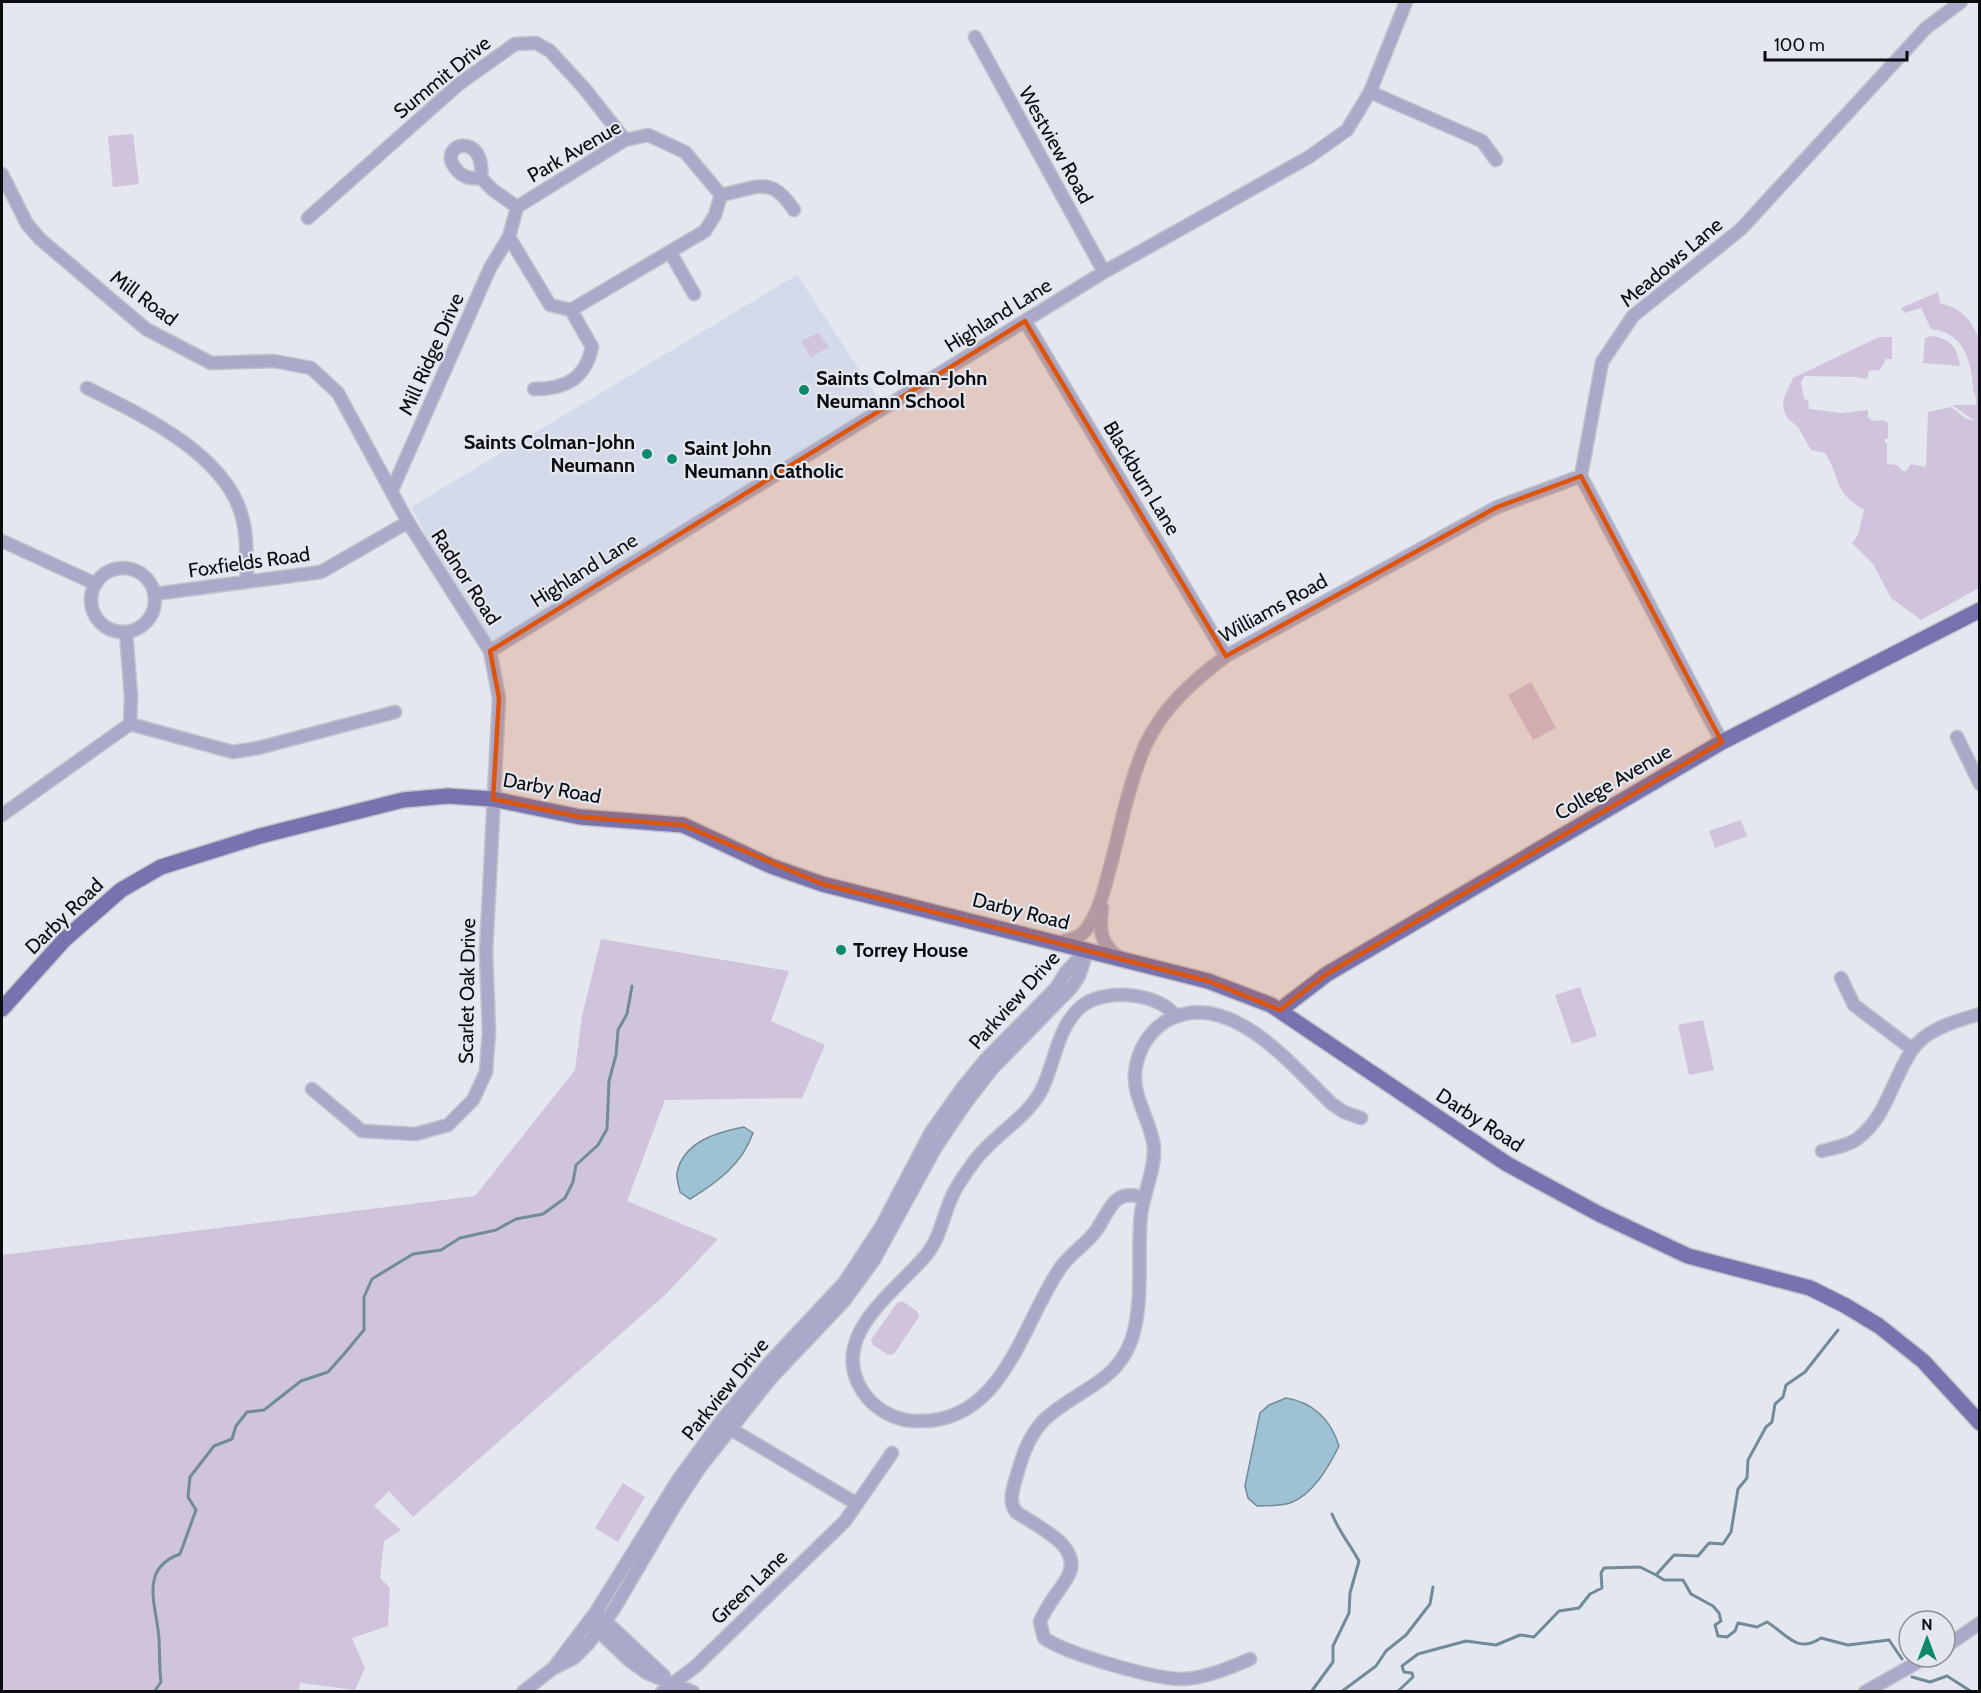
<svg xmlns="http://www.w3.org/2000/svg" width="1981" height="1693" font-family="Cabin,sans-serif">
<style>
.built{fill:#d4dae9}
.green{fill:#cfc4db}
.water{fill:#9ec1d3;stroke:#728b98;stroke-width:1.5}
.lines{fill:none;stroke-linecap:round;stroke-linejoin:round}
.stream{stroke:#728b98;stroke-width:3}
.minor-casing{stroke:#c1c4cb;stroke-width:15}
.major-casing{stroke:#c1c4cb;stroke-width:18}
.minor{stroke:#aaa9ca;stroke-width:12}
.major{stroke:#7873ae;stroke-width:15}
.marked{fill:#dd550c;fill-opacity:0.2;stroke:#dd550c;stroke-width:4.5;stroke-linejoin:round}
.poi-dot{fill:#0d8a6d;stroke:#e4e7ef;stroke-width:2}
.labels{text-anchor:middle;stroke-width:4.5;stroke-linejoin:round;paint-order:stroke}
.street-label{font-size:20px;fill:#0b0c0e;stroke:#e4e7ef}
.poi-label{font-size:20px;font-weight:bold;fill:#0b0c0e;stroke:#e4e7ef;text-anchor:start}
</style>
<rect width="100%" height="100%" fill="#e4e7ef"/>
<path class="built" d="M797 275 880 401 492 643 482 638 411 507Z"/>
<path class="green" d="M133 134 139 184 113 187 108 136Z
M1938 292 1940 303C1962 309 1971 319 1979 339V588L1921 620 1891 598 1873 564 1852 543 1858 535 1864 510C1831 489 1843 482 1825 453L1811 450 1798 427 1788 419 1784 411 1783 400 1793 378 1879 337H1892V359H1886L1880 370 1869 371 1867 379 1855 377 1805 376 1801 382 1804 399 1808 400 1809 409 1841 413 1868 410V417L1872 421 1883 420 1888 423V438L1884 440 1887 444V464L1897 465 1902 471H1906L1911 464 1926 467 1928 412 1951 407 1966 419 1975 421 1952 405H1976C1978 397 1973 394 1973 387 1971 359 1963 332 1931 329L1921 308 1905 313 1901 308Z
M818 333 829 347 811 357 801 341Z
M1932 336C1951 339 1957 347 1960 366L1923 363 1925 338Z
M1531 682 1556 728 1533 740 1508 695Z
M1741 820 1747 836 1715 848 1709 831Z
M601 939 789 971 771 1021 825 1045 802 1098 665 1100 627 1201 718 1239 666 1294 413 1517 389 1491 374 1506 401 1530 384 1541 380 1578 390 1588 388 1626 352 1638 365 1668 355 1690 300 1683 299 1692 2 1691V1255L475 1196 575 1070 582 1016Z
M1580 987 1597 1036 1572 1044 1555 995Z
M1703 1020 1714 1070 1689 1075 1678 1025Z
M902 1301 918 1312 919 1317 894 1354 888 1355 873 1345 871 1340 897 1303Z
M623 1483 645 1497 618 1542 595 1528Z"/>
<path class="water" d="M744 1127 753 1133C742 1164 718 1182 690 1199L680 1192C679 1186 676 1178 677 1173 683 1142 717 1132 744 1127Z
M1286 1398C1313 1402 1331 1420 1339 1446 1329 1466 1313 1495 1290 1503 1280 1506 1267 1506 1257 1506L1248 1498 1245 1486 1260 1413 1269 1405Z"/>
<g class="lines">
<path class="stream" d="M1656 1575 1664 1580H1683L1691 1594 1713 1606 1719 1613 1721 1621 1715 1625 1718 1636 1727 1637 1735 1631 1738 1623 1757 1627 1767 1622C1788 1635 1797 1654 1821 1638L1848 1645 1889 1640 1902 1659
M1912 1677 1930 1682 1947 1676 1972 1692
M154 1692 161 1682C159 1667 160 1654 159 1639 157 1606 138 1569 180 1554L196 1510 188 1497 190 1477 214 1446 232 1439 236 1426 247 1412 264 1410 301 1381 328 1372 344 1354 364 1330V1297L372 1279 413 1254 441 1250 460 1238 496 1230 516 1219 543 1214 565 1198 573 1182 576 1165 598 1145 607 1129 609 1081 616 1055 618 1030 627 1014 632 986
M1311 1692 1333 1662V1646L1349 1613 1350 1593 1359 1561C1350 1544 1339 1532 1332 1514
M1341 1692 1376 1666 1386 1651 1406 1635 1430 1604 1433 1587
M1397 1692 1413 1677 1412 1673 1404 1672 1402 1666 1418 1654 1466 1641 1496 1645 1520 1635 1534 1637 1559 1611 1579 1608 1590 1594 1602 1588 1601 1573 1604 1568 1640 1567 1656 1575 1674 1555 1698 1556 1709 1543 1723 1544 1731 1532 1738 1489 1747 1478 1748 1460 1766 1427 1772 1422 1775 1404 1783 1397 1786 1385 1805 1372 1838 1330"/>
<defs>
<path id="minor" d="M975 37 1104 272
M1370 92 1482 141 1496 160
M648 135 685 152 721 195 715 215 705 231 571 310 550 305 509 237 517 207 625 140Z
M2 174 27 224 40 239 146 329 211 363 274 361 311 368 338 393 408 522 490 651 499 698 486 952 489 1032 486 1072 473 1100 448 1125 416 1134 362 1131 312 1089
M481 178C471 179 463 178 456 169 435 144 486 129 481 178L493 190 517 207
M721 195C758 188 770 174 794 210
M308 218 459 84 515 44 536 43 550 51 584 88 625 140
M670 252 694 294
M1025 321 1226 656
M87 388C140 414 226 454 242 517 248 537 246 561 247 582
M534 389C566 389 585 379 592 347L571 310
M392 490 490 268 509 237
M2 541 96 584
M91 600a32 32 0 1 1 64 0a32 32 0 1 1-64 0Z
M154 594 321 572 408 522
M490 651 1104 272 1309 157 1347 130 1370 92 1406 2
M130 724 233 752 258 748 395 712
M1957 737 1980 784
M1722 742 1581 476 1602 362 1633 316 1741 229 1926 28 1961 2
M2 815 130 724 131 696 126 632
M1102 908C1099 930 1100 943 1118 957
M1059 942C1068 940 1077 939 1084 932 1099 915 1105 886 1111 864 1121 825 1129 783 1145 746 1163 707 1193 681 1226 656L1497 507 1581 476
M1841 978 1854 1005 1912 1049
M1822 1151C1833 1148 1848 1146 1857 1139 1887 1117 1892 1079 1912 1050 1926 1029 1956 1021 1980 1014
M1144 1198C1112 1186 1109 1214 1095 1232 1085 1245 1070 1254 1061 1267 1022 1322 1004 1425 916 1421 896 1421 874 1409 863 1392 826 1336 897 1291 927 1254 939 1239 943 1218 950 1201 955 1188 964 1175 973 1163 991 1137 1023 1121 1040 1093 1055 1066 1056 1027 1082 1006 1104 988 1160 992 1176 1017
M724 1425 857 1504
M600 1616 664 1676
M592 1625 630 1661 647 1673 693 1692
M1945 1647 1980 1623
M1250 1659C1230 1668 1205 1678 1184 1679 1156 1680 1067 1654 1044 1638L1040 1622C1046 1606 1058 1593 1067 1578 1086 1547 1036 1526 1016 1512 1008 1501 1013 1489 1016 1478 1022 1457 1028 1437 1043 1421 1078 1387 1123 1384 1135 1327 1143 1290 1137 1251 1141 1214 1144 1192 1155 1170 1154 1148 1152 1123 1133 1099 1135 1073 1137 1052 1148 1032 1166 1021 1229 986 1292 1066 1332 1104L1344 1112 1361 1118
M555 1666 596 1612 678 1480 721 1421 770 1362 844 1283 881 1227 931 1132 963 1087 986 1059 1056 988 1066 972 1086 951
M523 1692 552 1669 574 1658 588 1644 614 1609 674 1507 701 1466 772 1377 844 1301 874 1260 936 1147 965 1104 992 1069 1071 988 1079 976 1088 949
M662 1692 696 1666 845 1521 892 1453
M1865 1692 1927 1657"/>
<path id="major" d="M2 1009 65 939 121 890 161 867 260 836 403 800 448 796 493 799 580 817 683 825 771 866 822 884 1208 981 1271 1005 1507 1164 1599 1214 1688 1256 1810 1288 1846 1306 1879 1326 1923 1361 1980 1423
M1280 1010 1327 974 1722 742 1980 610"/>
</defs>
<use href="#minor" class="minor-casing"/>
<use href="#major" class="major-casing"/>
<use href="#minor" class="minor"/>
<use href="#major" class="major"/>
</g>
<path class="marked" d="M1025 321 1226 656 1497 507 1581 476 1722 742 1327 974 1280 1010 1208 981 822 884 683 825 580 817 493 799 499 698 490 651Z"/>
<g class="poi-dot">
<circle cx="804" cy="390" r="6"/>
<circle cx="647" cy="454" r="6"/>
<circle cx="672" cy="459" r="6"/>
<circle cx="841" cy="950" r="6"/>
</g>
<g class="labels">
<g class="street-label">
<text transform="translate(442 77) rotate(-39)" y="7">Summit Drive</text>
<text transform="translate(1056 145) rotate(61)" y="7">Westview Road</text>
<text transform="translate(574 151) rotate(-30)" y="7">Park Avenue</text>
<text transform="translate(1671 262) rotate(-40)" y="7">Meadows Lane</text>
<text transform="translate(144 298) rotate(37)" y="7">Mill Road</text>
<text transform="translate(998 315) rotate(-32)" y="7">Highland Lane</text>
<text transform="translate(431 354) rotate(-66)" y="7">Mill Ridge Drive</text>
<text transform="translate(1142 478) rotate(59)" y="7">Blackburn Lane</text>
<text transform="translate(249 562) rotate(-8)" y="7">Foxfields Road</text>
<text transform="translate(584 570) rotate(-32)" y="7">Highland Lane</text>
<text transform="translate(466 577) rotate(57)" y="7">Radnor Road</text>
<text transform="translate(1273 608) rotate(-29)" y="7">Williams Road</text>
<text transform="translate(1613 782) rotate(-30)" y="7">College Avenue</text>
<text transform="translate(552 788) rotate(10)" y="7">Darby Road</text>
<text transform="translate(1021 911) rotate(14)" y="7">Darby Road</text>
<text transform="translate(64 916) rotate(-44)" y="7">Darby Road</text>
<text transform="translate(467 991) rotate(-89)" y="7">Scarlet Oak Drive</text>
<text transform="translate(1014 1000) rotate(-48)" y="7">Parkview Drive</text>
<text transform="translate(1480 1120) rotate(33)" y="7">Darby Road</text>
<text transform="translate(725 1389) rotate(-51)" y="7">Parkview Drive</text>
<text transform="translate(749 1587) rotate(-44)" y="7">Green Lane</text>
</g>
<g class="poi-label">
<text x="816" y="385">Saints Colman-John<tspan x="816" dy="23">Neumann School</tspan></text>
<text x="635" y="449" text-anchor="end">Saints Colman-John<tspan x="635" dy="23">Neumann</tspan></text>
<text x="684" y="455">Saint John<tspan x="684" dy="23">Neumann Catholic</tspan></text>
<text x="853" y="957">Torrey House</text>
</g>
</g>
<rect width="1981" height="1693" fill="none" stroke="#0b0c0e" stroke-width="6"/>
<g transform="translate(1927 1639)"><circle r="28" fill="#e4e7ef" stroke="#8d8f95" stroke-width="1.5"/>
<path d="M0-4.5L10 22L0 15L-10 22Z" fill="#0d8a6d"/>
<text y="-9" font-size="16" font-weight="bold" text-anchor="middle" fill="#0b0c0e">N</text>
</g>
<path d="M1765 51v9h142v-9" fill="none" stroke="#0b0c0e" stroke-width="3"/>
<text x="1774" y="51" font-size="18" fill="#0b0c0e" stroke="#e4e7ef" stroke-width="4.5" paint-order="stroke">100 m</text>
</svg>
